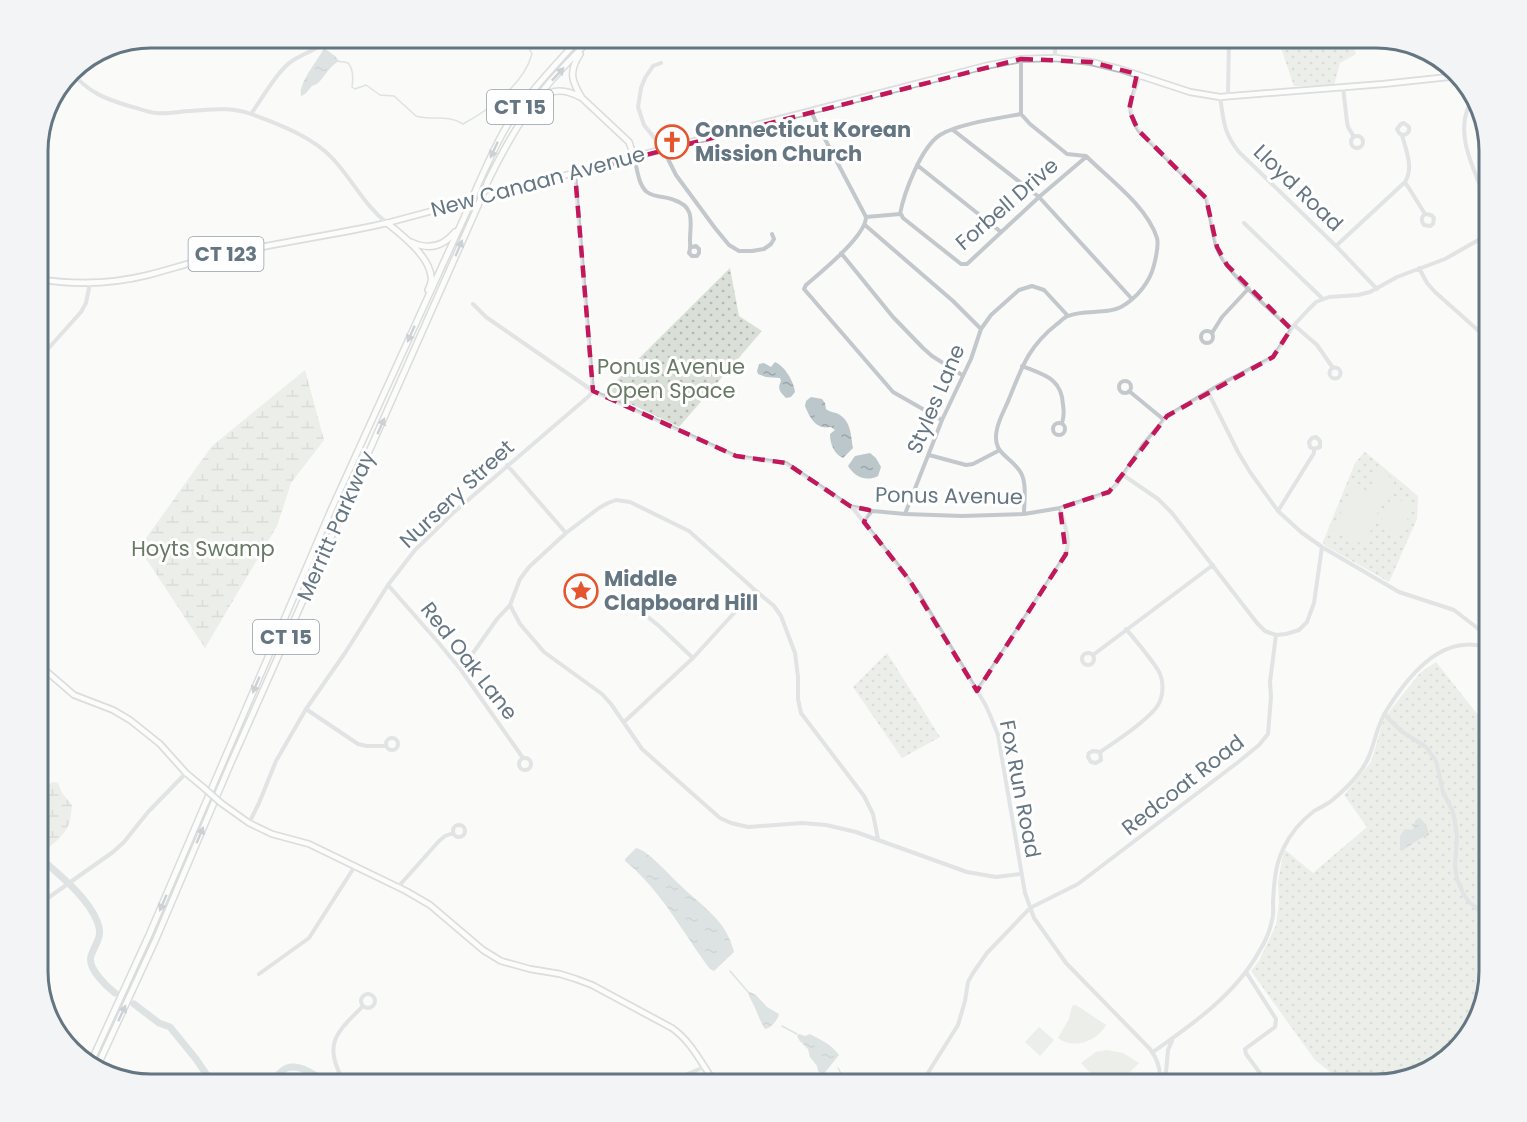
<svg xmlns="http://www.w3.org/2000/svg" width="1527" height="1122" font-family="Poppins,sans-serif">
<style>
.grass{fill:url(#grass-dots)}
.wetland{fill:url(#wetland-marsh)}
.pitch{fill:#dadfd7}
.water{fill:url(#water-ripples)}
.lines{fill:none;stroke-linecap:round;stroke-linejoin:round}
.stream{stroke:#bbc7cb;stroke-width:1.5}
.river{stroke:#bbc7cb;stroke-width:7}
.major-casing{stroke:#b5babe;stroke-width:8}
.highway-casing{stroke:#b4b9bd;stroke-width:8}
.minor{stroke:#c3c8cc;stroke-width:4}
.major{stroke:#fff;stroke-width:4.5}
.highway{stroke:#fff;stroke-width:5}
.major-bridge-casing{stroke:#b5babe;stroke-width:8;stroke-linecap:butt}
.highway-bridge-casing{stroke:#b4b9bd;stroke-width:8;stroke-linecap:butt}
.major-bridge{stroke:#fff;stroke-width:4.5}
.highway-bridge{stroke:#fff;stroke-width:5}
.oneway{fill:#939fa8}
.marked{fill:none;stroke:#c2185b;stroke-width:4.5;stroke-dasharray:12 8;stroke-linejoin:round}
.labels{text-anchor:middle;stroke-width:6;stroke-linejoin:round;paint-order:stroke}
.shield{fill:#fff;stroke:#939fa8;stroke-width:1.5}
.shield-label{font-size:20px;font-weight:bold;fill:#657683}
.poi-label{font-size:21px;font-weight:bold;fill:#657683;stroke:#fff;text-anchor:start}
.street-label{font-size:21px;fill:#657683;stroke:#fff}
.park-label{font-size:21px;fill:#687a64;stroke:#fff}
.rim{fill:none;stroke:#657683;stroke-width:3}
</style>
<defs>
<pattern id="grass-dots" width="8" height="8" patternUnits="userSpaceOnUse" patternTransform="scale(1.5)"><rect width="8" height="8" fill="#dadfd7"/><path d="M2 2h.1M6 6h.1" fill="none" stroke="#b4b9b4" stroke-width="1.8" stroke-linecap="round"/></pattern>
<pattern id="wetland-marsh" width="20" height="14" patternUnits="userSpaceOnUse" patternTransform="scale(1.5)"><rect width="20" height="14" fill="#dadfd7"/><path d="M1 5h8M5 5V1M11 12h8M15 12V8" fill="none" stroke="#b4b9b4"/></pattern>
<pattern id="water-ripples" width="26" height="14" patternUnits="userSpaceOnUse" patternTransform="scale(1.5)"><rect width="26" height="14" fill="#bbc7cb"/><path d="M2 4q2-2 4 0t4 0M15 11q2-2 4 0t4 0" fill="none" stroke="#9ca6aa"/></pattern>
</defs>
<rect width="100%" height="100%" fill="#fafaf8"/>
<path class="grass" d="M1284 38H1350L1356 54 1340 63 1334 85 1294 86 1280 45Z
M730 268 739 316 762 331 679 427 633 405 601 396Z
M1365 452 1418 496 1417 519 1389 582 1324 545 1323 542 1355 463Z
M887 653 940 737 902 758 853 687Z
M1436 662 1489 729V972L1466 1040 1427 1073 1376 1084H1351L1340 1080 1315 1060 1251 971 1259 961 1276 925 1279 903 1278 882 1284 849 1313 873 1367 827 1344 795 1371 762 1383 722 1388 713 1420 673Z"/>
<path class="wetland" d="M305 370 324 440 291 483 277 526 205 648 139 548 212 446Z
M53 782 58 783 62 793 72 805C71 811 71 818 69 824 64 837 48 848 38 856V783L42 787 47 786Z"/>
<path class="pitch" d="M1377 466 1382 467 1385 470 1383 473 1393 479 1395 487 1393 492 1384 497 1365 545 1333 532 1352 485 1371 492 1370 488 1372 483 1377 474 1375 472Z
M1392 496 1413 506 1400 536 1379 526Z
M1076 1005 1106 1025C1097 1041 1074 1050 1058 1038L1069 1019 1072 1006Z
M1039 1027 1054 1040 1040 1056 1025 1042Z
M1107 1050 1123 1053 1139 1063 1118 1084H1101L1081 1063 1096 1052Z"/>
<path class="water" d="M324 48 335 56 339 61C329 66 325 77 317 84 315 85 313 85 312 86 307 91 307 94 301 96 298 83 317 62 324 48Z
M775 362C785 366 794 382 795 392L791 397 786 398C780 392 777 389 781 381L780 378 766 377 758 374 757 371 759 364 764 363 771 367Z
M811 397 822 399 825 403 826 409C831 413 836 412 840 415 851 422 851 436 853 448L843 458C834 454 830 444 830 434L835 430 831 427C816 430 810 418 805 406L806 401Z
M870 453 876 458 881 467 878 476C866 482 855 477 848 466L855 456Z
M1418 818H1420C1424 822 1429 829 1429 835L1421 838 1402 851 1400 849V836L1405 829 1411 830 1413 829 1415 821Z
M636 848C649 851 668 874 679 884 692 897 708 908 720 923 726 930 732 943 734 952L714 971 710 969C683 933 661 890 625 861V859Z
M750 992 756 995 767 1007 779 1014C778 1020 771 1028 765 1029 760 1022 759 1016 755 1008 753 1003 750 999 748 993Z
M799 1034 805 1036 810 1034C821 1040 831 1044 839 1055L823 1075 818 1071 817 1066 810 1057 808 1049 799 1040 797 1036Z"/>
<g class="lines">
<path class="stream" d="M309 38 317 42
M734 38H741
M933 38 938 41 946 39 947 38
M338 61C340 62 347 62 348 63 354 69 353 80 352 87L355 89 366 85 380 95 394 96 416 116C432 121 447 114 463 124 489 110 524 84 532 54L525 41 521 38
M730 971 749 993
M782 1026 797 1034
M838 1068 847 1084"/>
<path class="river" d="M38 830V824
M38 852V856C58 874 87 896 97 921 104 937 95 943 91 956 87 968 107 987 115 993
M134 1004 159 1023 170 1027 196 1059 213 1084
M273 1084 272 1082C276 1077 281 1070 287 1068 300 1063 318 1077 328 1084"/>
<defs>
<path id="major" d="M38 279C74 285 112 284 148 275 175 268 201 259 228 254 281 242 334 235 387 223L663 149 985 66 1021 59 1055 58 1091 62 1120 69 1190 92 1220 97 1383 84 1458 76
M38 664 74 695 113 710 130 720 160 744 186 773 204 788
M221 803 249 823 272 834 309 844 406 891 430 905 483 950 501 961 530 969 560 974 576 979 592 985 672 1028C692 1042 702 1065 716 1084"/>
<path id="highway" d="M580 54C568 72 572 82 582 98L629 142 634 157
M539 100C552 88 565 89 580 97
M488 181C505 146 524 112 550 82 563 67 578 52 591 38
M477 187C488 163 498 138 513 116 533 88 557 63 580 38
M387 223C401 234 429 256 431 276 432 280 430 286 428 290
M411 242C428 250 443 247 455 232
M90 1064 149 935 331 510 468 209
M97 1067 156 939 230 765 477 208"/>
</defs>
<use href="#major" class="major-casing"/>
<use href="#highway" class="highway-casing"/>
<path class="minor" d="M1055 58V38
M1021 59V114
M661 63 653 66 645 78 641 88 638 107 644 125 663 149 676 175 715 228 729 245 739 251H752L764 249 771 244 774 239 772 234
M71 72C90 93 103 98 129 106 138 108 147 112 156 113 166 114 177 112 188 111 209 110 230 106 251 114 279 124 315 138 334 160 353 181 365 206 387 223
M1140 75C1132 99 1124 106 1138 130L1206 198C1211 214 1211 232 1217 248 1224 271 1272 311 1291 329
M1343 87 1347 122 1348 127 1354 137
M1228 95 1229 38
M1475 96C1449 128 1476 174 1489 206
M1220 97C1224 121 1223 132 1239 152L1336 246 1377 289
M811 111 816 122 866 217C866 236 821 272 806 285L804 289 893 392 942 420
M251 114C261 100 278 70 292 61 306 52 316 51 328 38
M953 130 1039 197 1132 299
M1351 142a6 6 0 1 1 12 0a6 6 0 1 1-12 0Z
M634 157C637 167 638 185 647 192 655 198 665 196 674 200 696 207 690 223 690 240 690 246 691 247 689 253L692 256H697L699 253V249L696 246 692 247
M917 165 1001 232
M1477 179 1489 174
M1405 182 1425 214 1431 215 1434 218 1433 224 1430 226 1424 225C1421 221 1421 217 1425 214
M900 214C904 193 921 147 940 135 957 124 1000 118 1021 114L1030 124 1067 154 1086 156
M901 214 903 218 961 264H967L1039 197 1086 157
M866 217 900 214
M1244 223 1323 299
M865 225 953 301 981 329
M1336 246 1405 182C1414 168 1406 150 1402 135L1399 133 1397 129 1401 124 1404 123 1409 127C1410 132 1407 135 1402 135
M841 253 893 317 923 348 932 356 962 375
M1419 268 1427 283 1435 292 1489 340
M473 304 486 317 593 391 736 456 786 463 850 506 873 511 905 514 962 516 1024 514 1060 508 1109 492 1117 484 1142 446 1167 416 1219 385 1273 357 1294 325 1309 309 1316 302 1329 297 1358 295 1370 292 1397 277 1445 259 1489 234
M1294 325 1317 345 1333 368
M1201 337a6 6 0 1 1 12 0a6 6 0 1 1-12 0Z
M1212 333 1222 317 1249 288
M38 360 81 312 86 303 90 283
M1022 366C1044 375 1062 378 1063 405 1064 411 1064 417 1062 423
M1329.5 373a5.5 5.5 0 1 1 11 0a5.5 5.5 0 1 1-11 0Z
M1119 387a6 6 0 1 1 12 0a6 6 0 1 1-12 0Z
M1129 391 1163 419
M1208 392 1238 452 1250 472 1278 511 1301 532 1322 547 1399 592 1454 610 1489 637
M1053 429a6 6 0 1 1 12 0a6 6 0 1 1-12 0Z
M929 455 966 465 973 464 998 451
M507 465 566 533
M1123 475 1158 499 1172 513 1257 623 1265 631 1276 635 1286 634 1299 630 1307 622 1314 603 1322 547
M851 506 902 570 921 597 985 704 990 715 998 735 1025 893 1034 918 1066 963 1150 1049C1158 1060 1162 1071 1159 1084
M1278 511 1314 453V449L1320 447V441L1316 437 1312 438 1309 442 1310 447 1314 449
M905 514 942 420 971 359 981 329 991 315 1019 290 1032 286 1044 290 1068 316
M1024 514C1024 502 1027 484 1021 473 1011 455 991 455 997 429 999 419 1005 409 1009 399 1022 367 1028 347 1057 324 1060 322 1064 317 1068 316 1084 309 1106 315 1121 307 1137 298 1150 282 1154 265 1156 257 1159 246 1157 238 1147 206 1109 179 1086 156
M864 522 866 518 872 511
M388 585 438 642 461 670 523 758
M628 601 659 626 693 658
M510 605 520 624 544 652 602 694 611 704 642 749 720 818 731 823 748 827 802 823 826 825 856 832 967 872 996 877 1021 874
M1082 659a6 6 0 1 1 12 0a6 6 0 1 1-12 0Z
M1093 655 1213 565
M461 670 497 619 510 605 520 579 529 567 566 533 599 508 608 503 616 500 630 502 689 531 755 590 774 606 781 616 795 653 798 677V699L801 713 864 796 873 814 878 839
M977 691 1066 554C1071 539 1064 523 1060 508
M306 709 358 744 367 746H386
M1384 714 1401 731 1426 747 1436 761 1443 792 1453 812 1455 822 1457 836 1455 866 1457 879 1464 895 1469 902 1489 918
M624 722 693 658 755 590
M386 744a6 6 0 1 1 12 0a6 6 0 1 1-12 0Z
M1100 752 1101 760 1096 763 1091 762 1088 757 1089 753 1093 751 1100 752C1115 742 1149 720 1158 705 1164 695 1164 680 1158 670 1149 656 1137 642 1126 629
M519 764a6 6 0 1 1 12 0a6 6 0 1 1-12 0Z
M249 823 259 803 276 761 306 709 345 653 388 585 415 550 453 513 589 396 593 391 575 173
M453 831a6 6 0 1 1 12 0a6 6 0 1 1-12 0Z
M398 887 439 841 445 836 453 833
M38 905 113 852 124 842 148 812 186 773
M1246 972 1276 1019 1275 1027 1245 1049 1246 1054 1268 1084
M259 974 309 938 355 866
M361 1001a7 7 0 1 1 14 0a7 7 0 1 1-14 0Z
M1153 1052C1193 1024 1236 994 1260 950 1265 942 1270 930 1272 920 1274 915 1273 908 1273 902 1274 884 1275 866 1283 849 1290 834 1301 821 1314 811 1320 808 1325 805 1330 802 1341 793 1351 784 1359 773 1374 755 1373 735 1384 715 1387 709 1392 702 1396 696 1418 665 1448 634 1489 648
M1161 1078 1166 1072 1168 1050 1172 1041
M345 1084C323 1044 334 1035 363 1006
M671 1084 676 1079 704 1067
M921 1084 958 1025 965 1001 968 982 973 973 987 953 1030 908 1078 884 1237 763 1259 745 1268 734 1271 697 1270 682 1276 635"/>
<use href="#major" class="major"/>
<use href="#highway" class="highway"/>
<defs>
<path id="major-bridge" d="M204 788 221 803"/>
<path id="highway-bridge" d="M477 208 488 181
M468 209 477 187"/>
</defs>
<use href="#major-bridge" class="major-bridge-casing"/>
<use href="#highway-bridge" class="highway-bridge-casing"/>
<use href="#major-bridge" class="major-bridge"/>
<use href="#highway-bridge" class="highway-bridge"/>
</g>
<defs><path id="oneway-solid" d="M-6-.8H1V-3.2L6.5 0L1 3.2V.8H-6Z" transform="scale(1.5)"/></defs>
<g class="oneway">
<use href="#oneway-solid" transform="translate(558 74) rotate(-47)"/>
<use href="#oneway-solid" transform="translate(494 150) rotate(115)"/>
<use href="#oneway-solid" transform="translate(459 248) rotate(-67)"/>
<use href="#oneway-solid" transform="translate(411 334) rotate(114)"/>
<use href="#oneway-solid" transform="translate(381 426) rotate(-66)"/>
<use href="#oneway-solid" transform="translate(256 685) rotate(113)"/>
<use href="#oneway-solid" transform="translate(200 835) rotate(-67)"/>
<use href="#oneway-solid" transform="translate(163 903) rotate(113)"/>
<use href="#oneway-solid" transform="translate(122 1013) rotate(-65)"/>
</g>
<path d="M0 0H1527V1122H0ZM1021 59 1091 62 1137 74 1129 110 1138 130 1206 198 1217 247 1227 265 1291 329 1273 357 1167 416 1109 492 1060 508 1066 554 977 691 910 581 864 522 869 510 850 506 786 463 736 456 593 391 575 173Z" fill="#fafaf8" fill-opacity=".55" fill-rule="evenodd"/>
<path class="marked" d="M1021 59 1091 62 1137 74 1129 110 1138 130 1206 198 1217 247 1227 265 1291 329 1273 357 1167 416 1109 492 1060 508 1066 554 977 691 910 581 864 522 869 510 850 506 786 463 736 456 593 391 575 173Z"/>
<defs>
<symbol id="church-ring" viewBox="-11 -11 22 22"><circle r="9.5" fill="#fff" stroke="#e4572e" stroke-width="1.5"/><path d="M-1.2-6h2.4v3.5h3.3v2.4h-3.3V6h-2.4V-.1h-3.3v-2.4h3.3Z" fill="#e4572e"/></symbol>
<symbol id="sight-ring" viewBox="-11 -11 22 22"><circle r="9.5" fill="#fff" stroke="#e4572e" stroke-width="1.5"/><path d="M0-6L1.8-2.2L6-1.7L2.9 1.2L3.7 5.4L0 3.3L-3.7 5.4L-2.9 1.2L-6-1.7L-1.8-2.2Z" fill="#e4572e"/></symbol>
</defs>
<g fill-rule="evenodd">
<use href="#church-ring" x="653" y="123" width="38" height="38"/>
<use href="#sight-ring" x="562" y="572" width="38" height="38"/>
</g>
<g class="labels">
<g class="shield">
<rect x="487" y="90" width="66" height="34" rx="4.5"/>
<rect x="188.5" y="237" width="75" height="34" rx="4.5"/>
<rect x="253" y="620" width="66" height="34" rx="4.5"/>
</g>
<g class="shield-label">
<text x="520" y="114">CT 15</text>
<text x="226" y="261">CT 123</text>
<text x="286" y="644">CT 15</text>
</g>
<g class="poi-label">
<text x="695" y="137">Connecticut Korean<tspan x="695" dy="24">Mission Church</tspan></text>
<text x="604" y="586">Middle<tspan x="604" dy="24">Clapboard Hill</tspan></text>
</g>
<g class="street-label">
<text transform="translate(538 182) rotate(-15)" y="7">New Canaan Avenue</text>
<text transform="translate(1298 188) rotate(44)" y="7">Lloyd Road</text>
<text transform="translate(1007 204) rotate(-41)" y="7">Forbell Drive</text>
<text transform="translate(936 399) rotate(-67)" y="7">Styles Lane</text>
<text transform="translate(457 494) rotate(-43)" y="7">Nursery Street</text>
<text transform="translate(949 496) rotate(1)" y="7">Ponus Avenue</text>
<text transform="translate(336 526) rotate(-66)" y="7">Merritt Parkway</text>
<text transform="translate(469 661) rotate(52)" y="7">Red Oak Lane</text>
<text transform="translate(1183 785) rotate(-38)" y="7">Redcoat Road</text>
<text transform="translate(1020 789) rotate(79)" y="7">Fox Run Road</text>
</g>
<g class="park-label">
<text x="671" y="374">Ponus Avenue<tspan x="671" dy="24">Open Space</tspan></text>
<text x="203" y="556">Hoyts Swamp</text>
</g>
</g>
<path d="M0 0H1527V1122H0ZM151 48H1376A103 103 0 0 1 1479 151V971A103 103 0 0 1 1376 1074H151A103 103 0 0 1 48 971V151A103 103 0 0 1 151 48Z" fill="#f3f4f5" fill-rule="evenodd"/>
<path class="rim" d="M151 48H1376A103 103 0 0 1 1479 151V971A103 103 0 0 1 1376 1074H151A103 103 0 0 1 48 971V151A103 103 0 0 1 151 48Z"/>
</svg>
